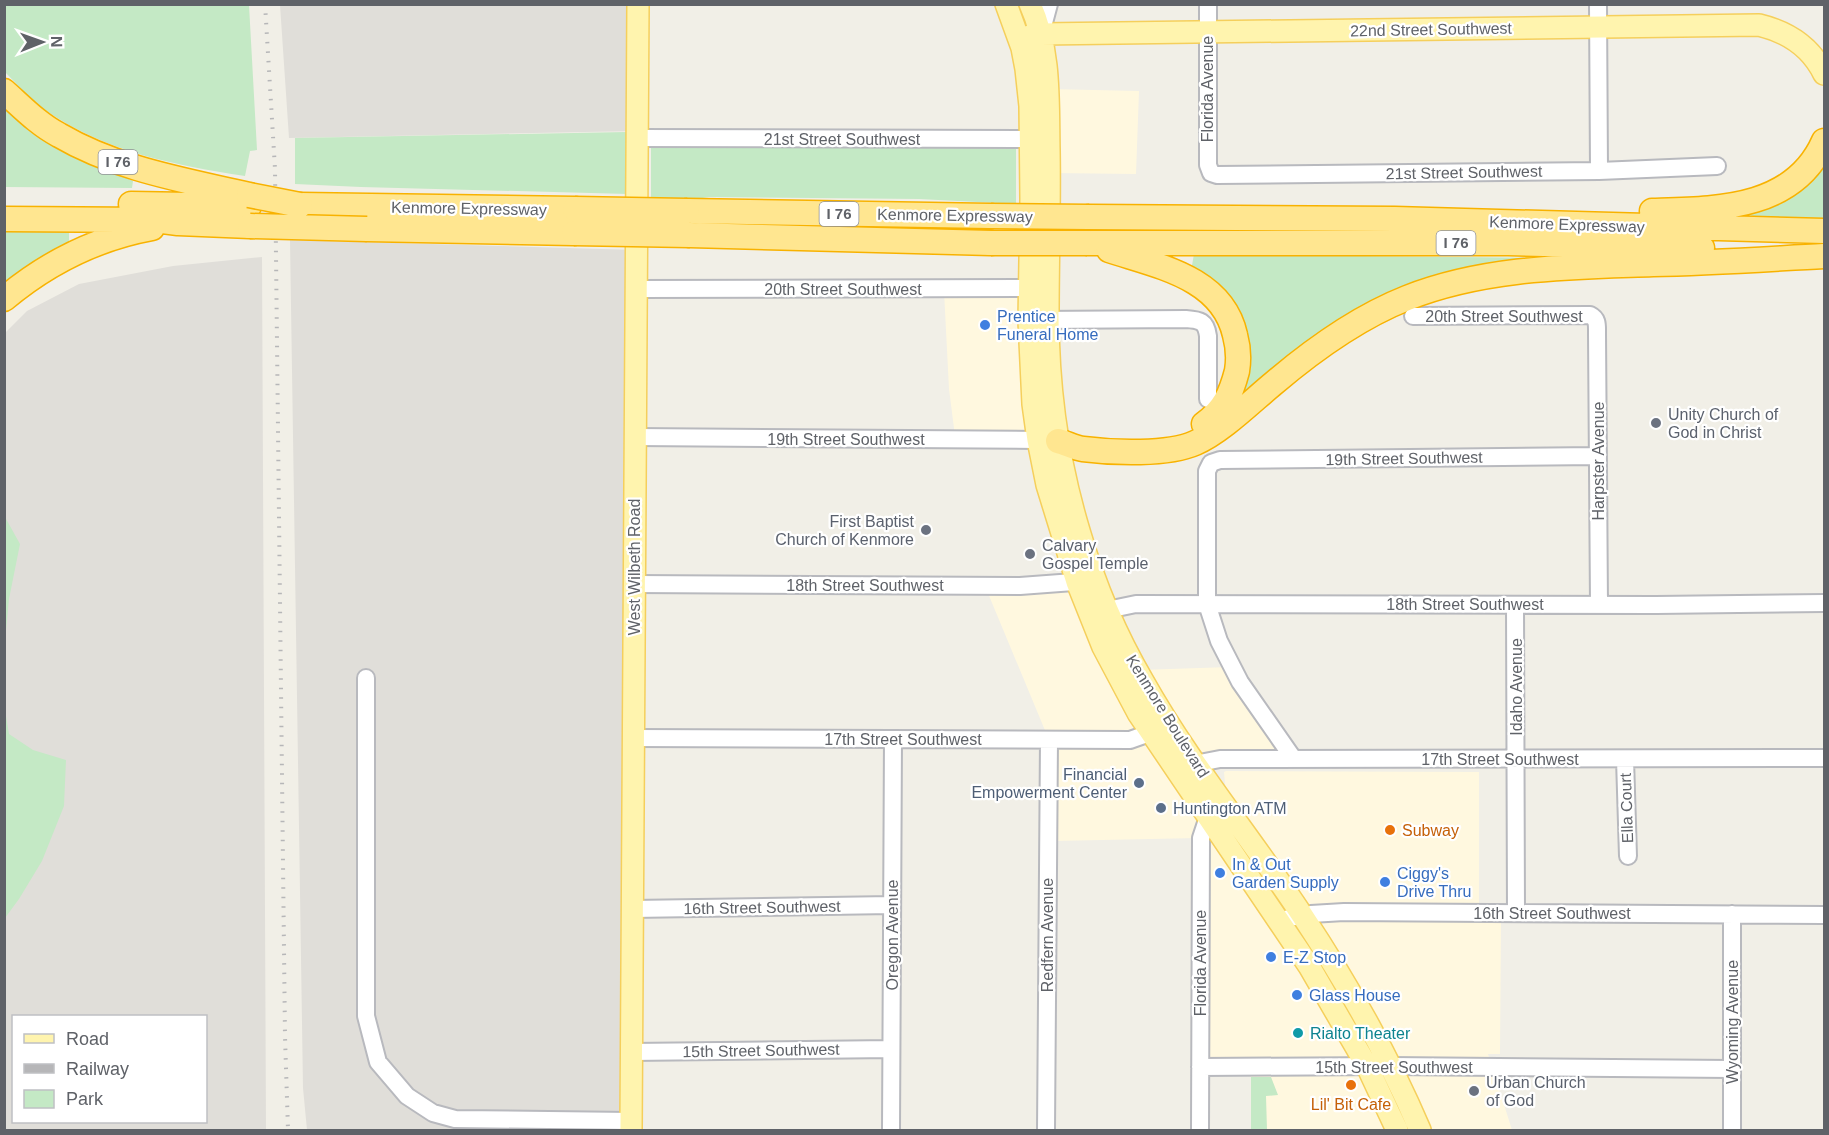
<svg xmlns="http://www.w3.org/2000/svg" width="1829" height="1135" font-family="Helvetica,sans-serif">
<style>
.commercial{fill:#fff8df}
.industrial{fill:#e0ded9;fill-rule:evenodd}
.green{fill:#c4e9c5}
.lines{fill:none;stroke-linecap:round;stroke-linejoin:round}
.minor-casing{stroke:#b8b9be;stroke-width:20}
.major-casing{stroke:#f5cf5c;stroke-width:24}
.highway-casing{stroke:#f8b200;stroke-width:27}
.minor{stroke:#fff;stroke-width:16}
.major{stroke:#fff4ae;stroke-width:21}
.highway{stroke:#ffe690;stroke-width:24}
.rail{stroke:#b6b6b8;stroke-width:4;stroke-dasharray:1.5 8;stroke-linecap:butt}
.highway-bridge-casing{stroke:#f8b200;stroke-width:27;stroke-linecap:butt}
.highway-bridge{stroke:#ffe690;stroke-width:24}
.shop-dot{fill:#3f7fe0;stroke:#fff;stroke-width:2}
.worship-dot{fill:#6b7280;stroke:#fff;stroke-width:2}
.service-dot{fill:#5c6f8a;stroke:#fff;stroke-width:2}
.food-dot{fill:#e8710a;stroke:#fff;stroke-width:2}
.culture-dot{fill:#0f9aa8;stroke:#fff;stroke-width:2}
.labels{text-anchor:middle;stroke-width:4.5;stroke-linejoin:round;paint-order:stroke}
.shield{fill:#fff;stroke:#8f9195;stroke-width:1.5}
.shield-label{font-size:15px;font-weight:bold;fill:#5f6268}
.street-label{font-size:16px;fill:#5f6268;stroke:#fff}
.shop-label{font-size:16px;fill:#366cbe;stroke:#fff;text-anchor:start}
.worship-label{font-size:16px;fill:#5b616d;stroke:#fff;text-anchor:start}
.service-label{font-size:16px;fill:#4e5e75;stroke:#fff;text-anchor:end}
.food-label{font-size:16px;fill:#c56008;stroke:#fff;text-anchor:start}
.culture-label{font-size:16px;fill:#0d838f;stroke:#fff;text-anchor:start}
</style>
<rect width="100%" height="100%" fill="#f1efe7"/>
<path class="commercial" d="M1048 89 1139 91 1136 174 1049 173Z
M944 291H1026L1033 437 955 436 949 389Z
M1077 582 1151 732 1049 740 985 586Z
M1230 667 1287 755 1198 760 1140 670Z
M1150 736 1206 820 1199 838 1053 841 1052 743Z
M1226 771 1479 772V919H1501L1500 1054H1488L1512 1130H1251V1067H1200L1201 838 1227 807 1224 772Z"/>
<path class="industrial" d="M280 5H637L636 131 289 138Z
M290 240 636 250 631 1130H307L303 1088Z
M262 257 266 1130H5V333L27 311 79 284 173 266ZM14 1016H206V1122H14Z"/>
<path class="green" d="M4 5H249L257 150 250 151 245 176C174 165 106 152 45 110 30 100 17 84 5 72Z
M4 101 94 162 133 181 132 188 5 187Z
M627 132 628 194 361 187 295 184V138Z
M651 144H1016V204L919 199 709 197 683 201 651 202Z
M1824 162V218L1732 217 1794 194 1810 182Z
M5 230H69V245L5 291Z
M1194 254 1540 258 1423 284 1234 409 1246 353 1191 271Z
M5 517 20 544 9 599 5 641Z
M4 704 9 734 33 750 66 760 64 806 42 861 19 899 5 918Z
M1251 1077H1271L1278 1095 1266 1096 1267 1130H1251Z"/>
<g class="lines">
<defs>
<path id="minor" d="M1208 4V165L1211 173 1217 175 1599 171 1717 166
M1598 4 1599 171
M1041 34 1049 4
M636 138 1042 139
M637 289 1042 288
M1413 316 1590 315C1598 319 1597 325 1597 334L1599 605
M1036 320 1186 319C1200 320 1206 321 1208 336V399
M635 437 1038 440
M634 584 1020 586 1087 581
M1515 605 1516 913
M1107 610 1136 604 1656 605 1824 603
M366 678V1016L378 1062 407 1096 433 1113 455 1119 631 1121
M633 738 1130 740 1161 729
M1293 758 1240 682 1219 641 1207 604V471L1211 463 1220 460 1598 456
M1625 759 1628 856
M1184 766 1220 759 1824 758
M632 909 892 905
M1279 920 1311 914 1344 912 1824 915
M631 1052 891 1049
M1200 1067 1389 1066 1732 1069
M891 1130 893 739
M1046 1130 1049 740
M1200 1130 1201 838 1206 823 1219 813
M1732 1130V914"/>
<path id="major" d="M1006 4 1022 48 1026 69 1030 106 1031 199 1029 321 1033 404 1038 440 1047 485 1077 582 1103 647 1138 713 1309 966 1367 1066 1397 1130
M1030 4C1051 50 1048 101 1049 150 1050 205 1048 260 1048 316 1048 391 1058 462 1080 534 1095 585 1116 635 1143 681 1189 763 1250 836 1302 915 1347 983 1388 1055 1420 1130
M1029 36 1041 34 1759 25C1788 32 1811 47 1824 74
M631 1130 638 4"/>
<path id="highway" d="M4 91C22 107 38 124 59 135 117 169 184 180 249 195
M131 204 249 206
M300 205 575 209
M687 211 991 216
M1652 211C1716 209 1794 210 1824 141
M1089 217 1395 219 1824 231
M4 219 155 220 178 223 250 226
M367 229 574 233
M690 235 991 243
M1087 243H1508L1702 248
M1109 250C1157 266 1222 277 1235 335 1238 346 1239 359 1237 371 1231 394 1224 410 1204 424
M4 299C47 263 97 238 152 228
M1058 441C1066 443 1075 448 1083 449 1114 453 1168 455 1195 443 1221 432 1252 401 1274 383 1314 349 1359 317 1407 298 1485 267 1571 267 1653 264 1710 263 1767 259 1824 256"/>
</defs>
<use href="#minor" class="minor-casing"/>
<use href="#major" class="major-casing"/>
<use href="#highway" class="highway-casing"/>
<use href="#minor" class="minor"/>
<use href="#major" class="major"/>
<use href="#highway" class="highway"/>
<path class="rail" d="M265 4 275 169 285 1037 288 1130"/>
<defs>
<path id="highway-bridge" d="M249 195 300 205
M575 209 687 211
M991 216 1089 217
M250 226 367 229
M574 233 690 235
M991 243H1087"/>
</defs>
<use href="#highway-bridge" class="highway-bridge-casing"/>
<use href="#highway-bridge" class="highway-bridge"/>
</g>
<g class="shop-dot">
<circle cx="985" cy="325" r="6"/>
<circle cx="1220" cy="873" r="6"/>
<circle cx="1385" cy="882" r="6"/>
<circle cx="1271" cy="957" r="6"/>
<circle cx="1297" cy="995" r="6"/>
</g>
<g class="worship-dot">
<circle cx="1656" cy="423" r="6"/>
<circle cx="926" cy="530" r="6"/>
<circle cx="1030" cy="554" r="6"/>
<circle cx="1474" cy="1091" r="6"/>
</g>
<g class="service-dot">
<circle cx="1139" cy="783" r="6"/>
<circle cx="1161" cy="808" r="6"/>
</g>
<g class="food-dot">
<circle cx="1390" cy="830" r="6"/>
<circle cx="1351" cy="1085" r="6"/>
</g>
<circle class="culture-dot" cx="1298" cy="1033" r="6"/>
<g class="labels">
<g class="shield">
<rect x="98.5" y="150" width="39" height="24" rx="4.5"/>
<rect x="819.5" y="202" width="39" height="24" rx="4.5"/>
<rect x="1436.5" y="231" width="39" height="24" rx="4.5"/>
</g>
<g class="shield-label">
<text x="118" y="167">I 76</text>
<text x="839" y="219">I 76</text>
<text x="1456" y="248">I 76</text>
</g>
<g class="street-label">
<text transform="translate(1431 29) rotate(-1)" y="6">22nd Street Southwest</text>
<text transform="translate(1207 89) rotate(-90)" y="6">Florida Avenue</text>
<text x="842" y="145">21st Street Southwest</text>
<text transform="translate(1464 172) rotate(-1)" y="6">21st Street Southwest</text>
<text transform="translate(469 208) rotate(1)" y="6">Kenmore Expressway</text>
<text transform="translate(955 215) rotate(1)" y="6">Kenmore Expressway</text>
<text transform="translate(1567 224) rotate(2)" y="6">Kenmore Expressway</text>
<text x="843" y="295">20th Street Southwest</text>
<text x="1504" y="322">20th Street Southwest</text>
<text x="846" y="445">19th Street Southwest</text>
<text transform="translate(1404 458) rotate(-1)" y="6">19th Street Southwest</text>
<text transform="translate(1598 461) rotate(-90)" y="6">Harpster Avenue</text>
<text transform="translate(634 567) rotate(-90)" y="6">West Wilbeth Road</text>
<text x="865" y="591">18th Street Southwest</text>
<text x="1465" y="610">18th Street Southwest</text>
<text transform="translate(1516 687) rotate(-90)" y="6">Idaho Avenue</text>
<text transform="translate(1168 716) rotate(58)" y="6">Kenmore Boulevard</text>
<text x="903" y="745">17th Street Southwest</text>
<text x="1500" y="765">17th Street Southwest</text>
<text transform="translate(1626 808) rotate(-92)" y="6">Ella Court</text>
<text transform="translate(762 907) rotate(-1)" y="6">16th Street Southwest</text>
<text x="1552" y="919">16th Street Southwest</text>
<text transform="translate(892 935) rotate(-90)" y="6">Oregon Avenue</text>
<text transform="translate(1047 935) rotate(-90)" y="6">Redfern Avenue</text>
<text transform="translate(1200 963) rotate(-90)" y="6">Florida Avenue</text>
<text transform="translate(1732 1022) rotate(-90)" y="6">Wyoming Avenue</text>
<text transform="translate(761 1050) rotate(-1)" y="6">15th Street Southwest</text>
<text x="1394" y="1073">15th Street Southwest</text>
</g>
<g class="shop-label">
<text x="997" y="322">Prentice<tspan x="997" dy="18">Funeral Home</tspan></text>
<text x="1232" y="870">In &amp; Out<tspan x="1232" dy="18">Garden Supply</tspan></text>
<text x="1397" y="879">Ciggy's<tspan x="1397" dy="18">Drive Thru</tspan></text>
<text x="1283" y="963">E-Z Stop</text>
<text x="1309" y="1001">Glass House</text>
</g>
<g class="worship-label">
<text x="1668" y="420">Unity Church of<tspan x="1668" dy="18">God in Christ</tspan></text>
<text x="914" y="527" text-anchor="end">First Baptist<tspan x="914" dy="18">Church of Kenmore</tspan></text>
<text x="1042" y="551">Calvary<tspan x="1042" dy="18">Gospel Temple</tspan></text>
<text x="1486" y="1088">Urban Church<tspan x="1486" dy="18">of God</tspan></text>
</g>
<g class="service-label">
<text x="1127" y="780">Financial<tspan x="1127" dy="18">Empowerment Center</tspan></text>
<text x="1173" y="814" text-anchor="start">Huntington ATM</text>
</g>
<g class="food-label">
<text x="1402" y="836">Subway</text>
<text x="1351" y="1110" text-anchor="middle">Lil' Bit Cafe</text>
</g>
<g class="culture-label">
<text x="1310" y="1039">Rialto Theater</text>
</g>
</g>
<rect width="1829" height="1135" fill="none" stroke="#5f6268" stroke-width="12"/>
<rect x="12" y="1015" width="195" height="108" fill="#ffffff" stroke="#bfc0c3" stroke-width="1.5"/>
<rect x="24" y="1034" width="30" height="9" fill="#fff4ae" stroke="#bfc0c3" stroke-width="1.5"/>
<text x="66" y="1045" font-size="18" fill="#5f6268">Road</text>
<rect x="24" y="1064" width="30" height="9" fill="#b6b6b8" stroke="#bfc0c3" stroke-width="1.5"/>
<text x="66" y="1075" font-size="18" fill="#5f6268">Railway</text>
<rect x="24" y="1090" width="30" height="18" fill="#c4e9c5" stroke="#bfc0c3" stroke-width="1.5"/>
<text x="66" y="1105" font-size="18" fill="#5f6268">Park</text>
<g transform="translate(42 42) rotate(89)" stroke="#ffffff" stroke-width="4.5" paint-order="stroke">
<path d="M0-4.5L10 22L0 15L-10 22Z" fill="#5f6268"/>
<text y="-9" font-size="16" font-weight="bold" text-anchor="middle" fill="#5f6268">N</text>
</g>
</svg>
